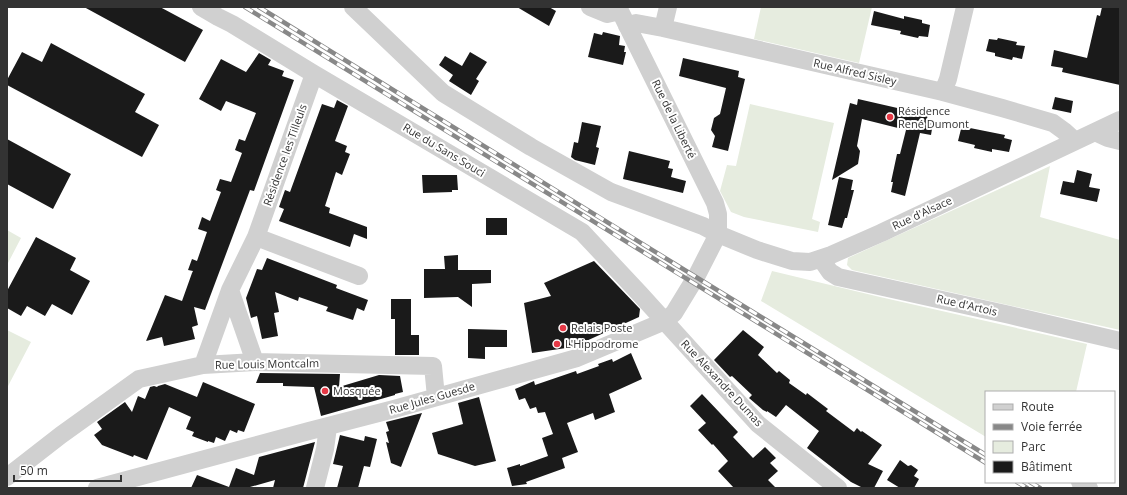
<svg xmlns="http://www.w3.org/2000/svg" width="1127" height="495" font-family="'Open Sans',sans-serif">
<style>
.green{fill:#e6ecdf}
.building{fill:#1a1a1a}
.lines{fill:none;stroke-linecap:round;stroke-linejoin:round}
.minor{stroke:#d0d0d0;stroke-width:18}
.rail-casing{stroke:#888;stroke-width:4.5}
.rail{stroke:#fff;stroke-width:3;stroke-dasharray:9;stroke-linecap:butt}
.poi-dot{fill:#e63946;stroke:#fff;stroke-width:1.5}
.labels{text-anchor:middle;stroke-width:4;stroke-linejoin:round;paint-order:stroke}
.street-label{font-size:11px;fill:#333;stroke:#fff}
.poi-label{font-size:11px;fill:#333;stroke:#fff;text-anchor:start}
</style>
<rect width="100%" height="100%" fill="#fff"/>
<path class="green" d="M761 7H872L859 63 754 39Z
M750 104 834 123 812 219 820 222 818 232 744 217 731 212 720 191 727 165 736 166Z
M1050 166 1040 217 1120 240V330L852 270 847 265 848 258Z
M7 230 21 238 7 265Z
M772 271 880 297 1087 344 1076 392H986V437L761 301Z
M7 330 31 342 7 388Z"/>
<path class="building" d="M84 7H160L203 30 185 62Z
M517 7H549L556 11 549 26Z
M1102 7H1120V85L1062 72 1063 68 1051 66 1054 50 1087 58 1097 15 1100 16Z
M874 11 904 19V16L922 20V23L930 25 928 37 919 36 918 38 900 34 901 31 871 25Z
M603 32 620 36 619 45 625 46 624 52H626L623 65 588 57 594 33 602 35Z
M998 38 1017 42 1016 45 1025 46 1022 59 1013 57 1012 60 995 56V53L986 51 989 39 997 40Z
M51 43 145 94 135 112 159 125 142 157 7 85V80L22 52 42 62Z
M470 52 487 62 476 79 479 81 471 95 449 81 453 75 439 65 445 56 462 66Z
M259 53 271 60 268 65 284 71 282 76 294 80 254 191 250 190 205 310 194 307 198 325 192 327 195 339 164 346 162 337 146 341 165 295 182 301 192 273 193 271 188 270 192 259 197 261 207 232 198 229 202 217 210 221 221 192 216 190 220 179 231 182 242 153 235 150 239 139 245 141 256 113 226 101 221 111 199 99 221 59 246 72Z
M683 58 739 71 738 77 745 79 728 151 712 147 715 136 711 130 714 118 720 114 726 88 679 76Z
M1055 97 1073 101 1071 113 1052 109Z
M858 99 928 115 926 122 933 123 931 135 920 133 905 196 891 192 893 182H891L897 154H900L906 130 862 119 857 146 860 151 858 164 832 180 850 103 857 105Z
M337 100 348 106 335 141 347 146 345 152 350 154 342 175 336 172 325 206 330 208 329 213 367 227V239L354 234 350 247 279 221 284 209 279 207 285 190 290 192 322 104 334 108Z
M582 122 601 126 596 147 599 148 595 165 575 160 571 157 574 142 578 143Z
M970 128 1005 135 1004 138 1012 140 1009 152 992 149V152L974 148 975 145 958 141 961 129 969 130Z
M7 139 71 174 53 209 7 184Z
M629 151 670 161 668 168 673 169 671 177 686 181 683 193 623 179Z
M1077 170 1092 174 1089 187 1100 189 1097 202 1060 194 1063 181 1074 183Z
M422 175H457L458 190H452V192L423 193Z
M839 177 853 180 851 190H854L847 218H845L842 228 828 225Z
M486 218H507V235H486Z
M36 237 76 258 70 270 90 281 72 315 52 304 45 316 27 306 21 316 7 308V291Z
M458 255V270H491V283L472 284V307L458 297 424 298V269H445L444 256Z
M267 258 337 285 336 288 368 300 364 311 357 308 353 320 326 311 328 307 299 297 298 301 275 292 279 312 274 313 278 336 262 339 257 316 251 318 246 298 257 269 262 270Z
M594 261 640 309 639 317 573 347 532 353 524 303 551 296 544 283Z
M391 299H411V335H419V355H395V319H391Z
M468 329 507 330V347H485V359L468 358Z
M743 330 764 347 758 355 777 373 779 371 790 380 789 383 806 395 807 393 828 409 826 411 854 432 857 428 861 432 862 431 882 445 868 464 883 471 874 488H863L851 482 807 448 819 431 786 405 776 417 767 411V412L763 410 749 398 752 395 732 376 730 377 714 360Z
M631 353 642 379 609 394 615 412 595 420 593 413 567 423 578 452 562 458 565 468 526 482 527 484 512 486 507 468 520 464V466L548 456 542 438 553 434 545 412 538 413 536 407 530 409 525 398 519 400 515 389 534 381 535 385 576 371 577 374 599 366 598 364 612 359 613 362Z
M260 373 340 374 339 387 379 375 400 376 403 392 395 394V395L321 416 314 387 283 386V383H256Z
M203 382 255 404 244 432 238 430 237 433 230 430 225 441 216 437 214 443 208 441V442L192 436 194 432 186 429 191 417 169 407 147 460 134 455 133 457 102 445 94 435 102 429 97 422 125 402 132 412 138 396 145 399 150 387 154 386 157 387 158 386 165 384 197 397Z
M702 394 738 432 733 437 753 458 765 447 776 458 770 463 778 471 768 480 776 488H734L718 471 728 461 713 444 712 445 698 430 706 423 690 406Z
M479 397 496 461 475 466 438 454 432 433 463 424 458 403Z
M422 413 401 467 391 463 386 442 389 443 386 432 389 431 386 422Z
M340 435 364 441 365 436 377 439 370 467 364 466 358 488H337L343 466 333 464Z
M315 442 303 488H273L275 480 250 487 249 488H191L197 475 229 487 236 468 254 475 259 457Z
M900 460 908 466 911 465 918 470 914 476 919 479 914 488H900L887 480Z"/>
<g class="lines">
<path class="minor" d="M201 7 218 17 232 24 314 74 582 232 640 294 758 424 838 488
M353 7 443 93 531 147 611 192 703 226 718 234 757 250 792 261 810 262 831 255 881 233 1120 120
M590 7 607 14 620 11
M627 26 636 23 663 28 943 92 1002 108 1053 123 1064 131 1075 141
M663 28 668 7
M943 92 948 79 965 7
M1095 132 1108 138 1120 141
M256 237 359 276
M821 259 830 272 838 277 1010 315 1120 341
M230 290 255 362
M203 365 230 290 256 237 314 74
M7 477 61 435 139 379 203 365 255 362 433 366 436 397
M1080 482 1089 488
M97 488 309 431 394 409 577 358 665 321 674 313 696 277 718 234V214L715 203 618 7
M315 488 325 449 328 427"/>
<defs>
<path id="rail" d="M245 7 986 463
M259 7 696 277 986 455
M1017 482 1027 488
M1030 482 1040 488"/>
</defs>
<use href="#rail" class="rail-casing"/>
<use href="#rail" class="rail"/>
</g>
<g class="poi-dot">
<circle cx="890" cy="117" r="4"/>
<circle cx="563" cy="328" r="4"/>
<circle cx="557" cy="344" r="4"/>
<circle cx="325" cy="391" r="4"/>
</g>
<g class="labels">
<g class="street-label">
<text transform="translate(855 72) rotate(13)" y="4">Rue Alfred Sisley</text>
<text transform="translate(674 119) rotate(64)" y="4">Rue de la Liberté</text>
<text transform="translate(444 150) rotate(31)" y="4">Rue du Sans Souci</text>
<text transform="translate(285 155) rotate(-70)" y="4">Résidence les Tilleuls</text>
<text transform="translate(922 213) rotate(-25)" y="4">Rue d'Alsace</text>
<text transform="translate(967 305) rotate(13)" y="4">Rue d'Artois</text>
<text transform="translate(267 364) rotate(-1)" y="4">Rue Louis Montcalm</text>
<text transform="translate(722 383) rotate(47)" y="4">Rue Alexandre Dumas</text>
<text transform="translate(432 398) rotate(-16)" y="4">Rue Jules Guesde</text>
</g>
<g class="poi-label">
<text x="898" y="115">Résidence<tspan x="898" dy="13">René Dumont</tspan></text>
<text x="571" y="332">Relais Poste</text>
<text x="565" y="348">L'Hippodrome</text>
<text x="333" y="395">Mosquée</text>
</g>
</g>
<rect width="1127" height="495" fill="none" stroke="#333333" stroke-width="16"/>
<rect x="985" y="391" width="130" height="92" fill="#ffffff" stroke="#adadad"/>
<rect x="993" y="404" width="20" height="6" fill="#d0d0d0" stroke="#adadad"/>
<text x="1021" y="411" font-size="12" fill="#333333">Route</text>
<rect x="993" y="424" width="20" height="6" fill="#888888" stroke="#adadad"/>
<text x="1021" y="431" font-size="12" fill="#333333">Voie ferrée</text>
<rect x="993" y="441" width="20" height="12" fill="#e6ecdf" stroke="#adadad"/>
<text x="1021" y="451" font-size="12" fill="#333333">Parc</text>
<rect x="993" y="461" width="20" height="12" fill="#1a1a1a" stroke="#adadad"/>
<text x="1021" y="471" font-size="12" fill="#333333">Bâtiment</text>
<path d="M14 475v6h107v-6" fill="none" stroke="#333333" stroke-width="2"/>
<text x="20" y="475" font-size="12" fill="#333333" stroke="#ffffff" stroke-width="3" paint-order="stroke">50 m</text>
</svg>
